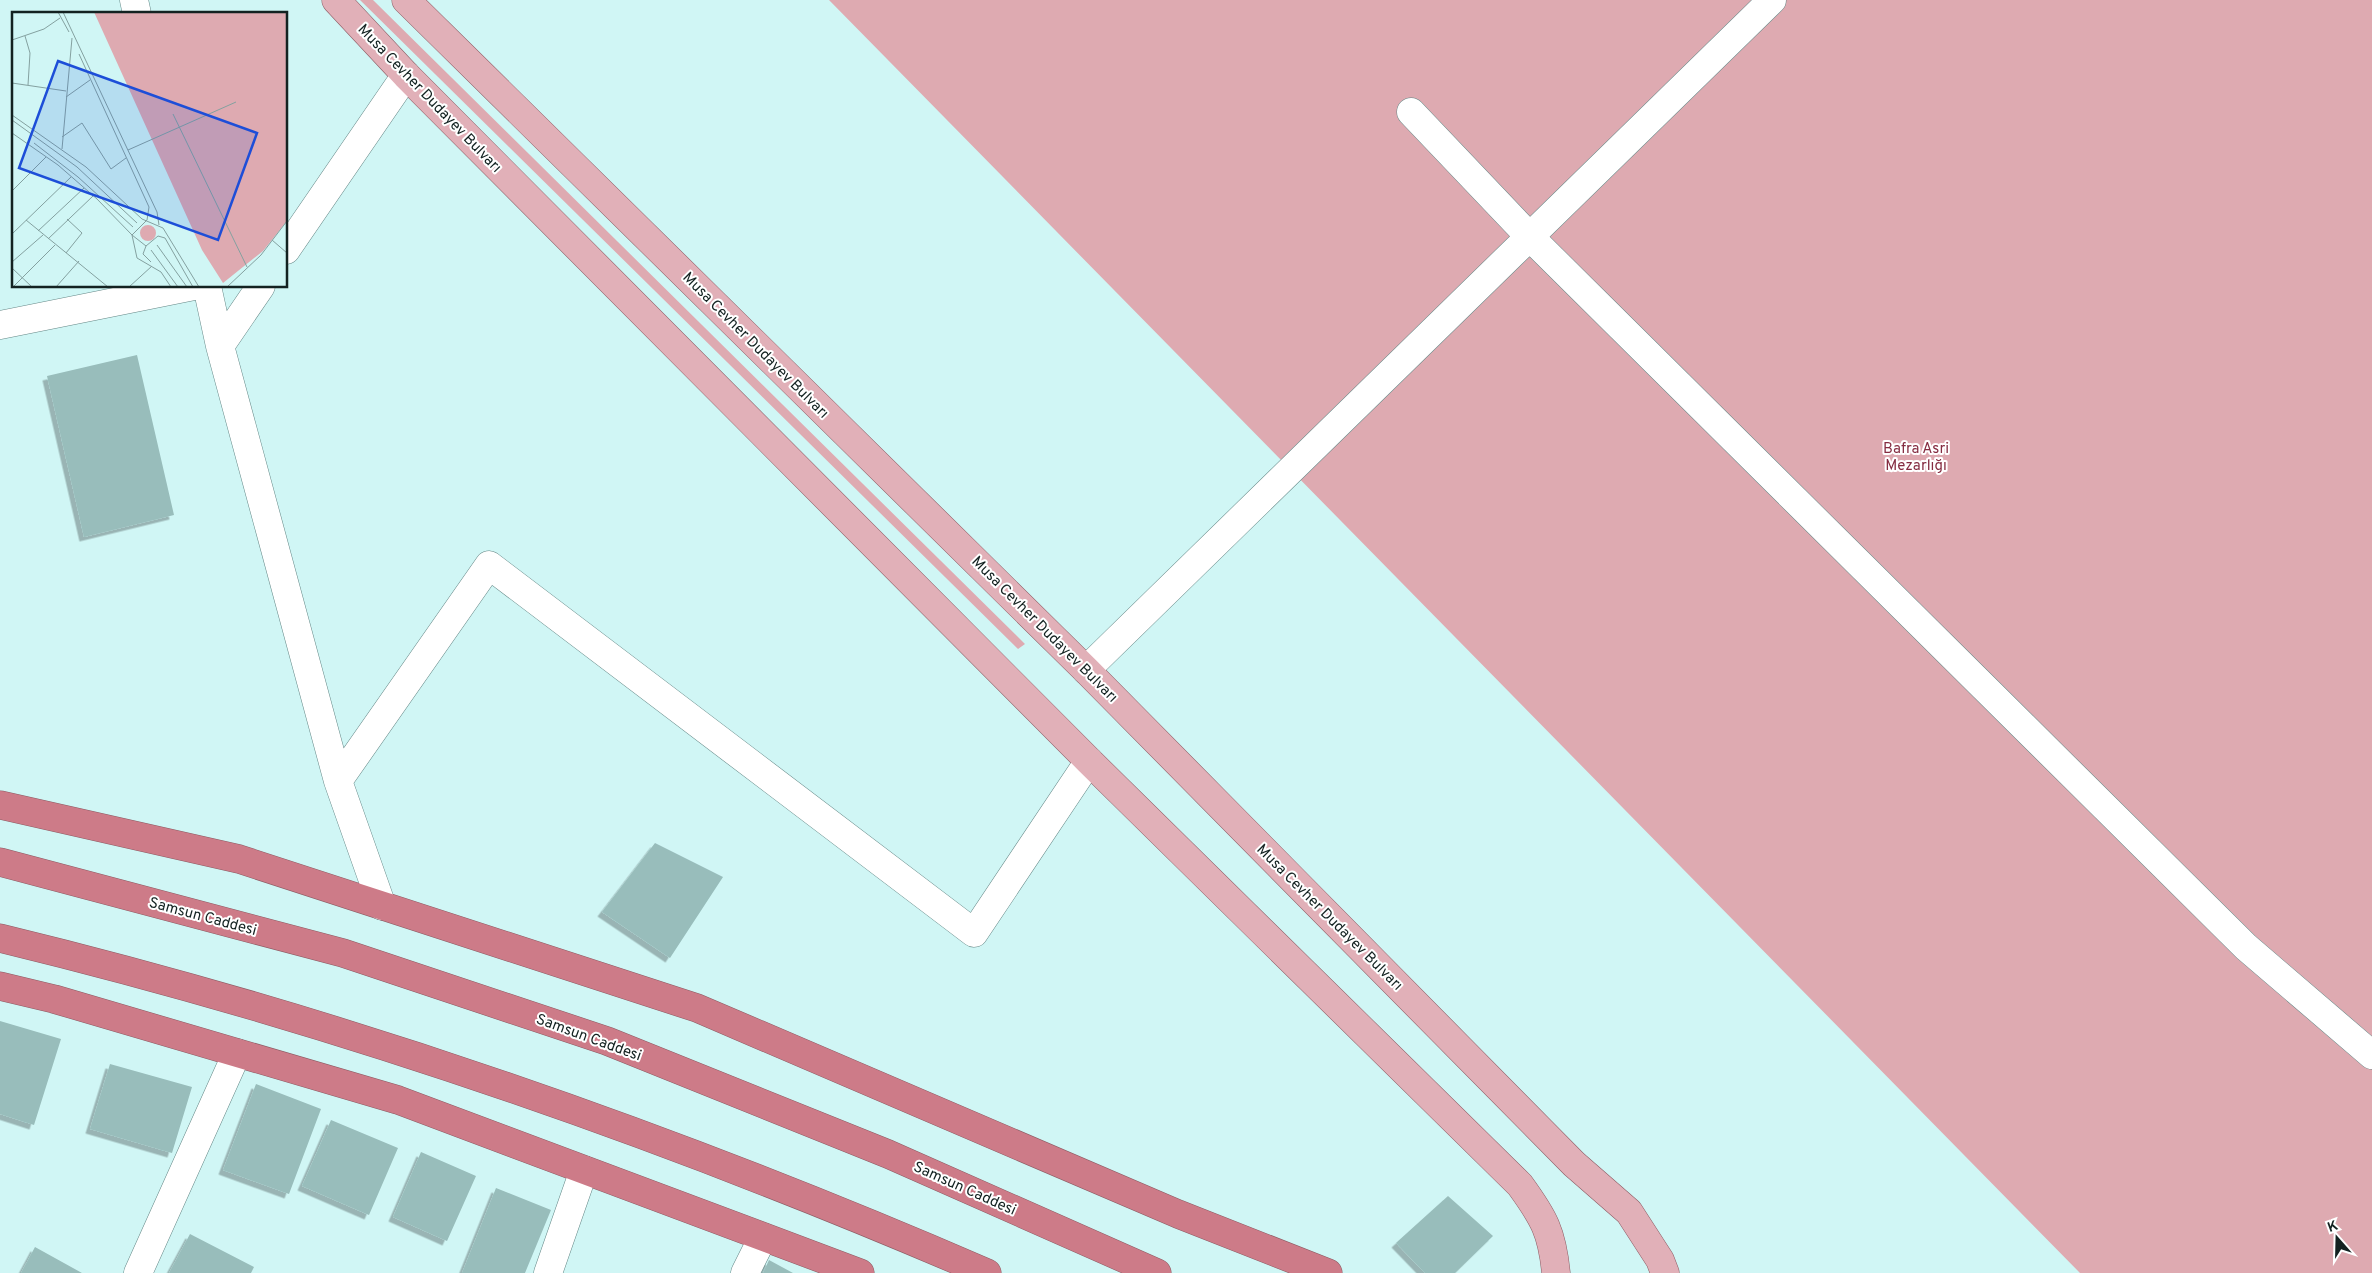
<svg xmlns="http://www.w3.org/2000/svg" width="2372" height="1273" font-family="Overpass,sans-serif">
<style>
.green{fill:#deaab1}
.building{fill:#98bdbb;filter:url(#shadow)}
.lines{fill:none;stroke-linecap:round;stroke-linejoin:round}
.minor-casing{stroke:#648786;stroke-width:29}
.major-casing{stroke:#8c5c64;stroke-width:29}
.highway-casing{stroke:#8c5c64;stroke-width:29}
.minor{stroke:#fff;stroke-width:28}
.major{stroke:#e1b0b8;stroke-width:28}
.highway{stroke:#cd7b88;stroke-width:28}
.labels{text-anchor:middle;stroke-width:4;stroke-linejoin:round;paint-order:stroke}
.street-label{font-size:15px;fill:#132221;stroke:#fff}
.park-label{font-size:15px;fill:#852c41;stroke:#fff}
.inset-road{fill:none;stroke:#84a1a0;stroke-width:1}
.view{fill:#1d4ed8;fill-opacity:0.15;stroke:#1d4ed8;stroke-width:2.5}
.inset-edge{fill:none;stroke:#132221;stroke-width:2.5}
</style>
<defs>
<filter id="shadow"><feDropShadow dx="-4.5" dy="4.5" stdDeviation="0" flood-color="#0004"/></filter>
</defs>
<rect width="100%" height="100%" fill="#d0f6f5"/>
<path class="green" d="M360 0H373L1025 644 1018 649Z
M829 0H2372V1273H2080Z"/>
<path class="building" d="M137 355 174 515 84 537 47 376Z
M655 843 723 877 670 958 602 912Z
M0 1021 61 1039 34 1125 0 1114Z
M110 1064 192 1087 172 1153 90 1129Z
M256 1084 321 1109 289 1194 223 1170Z
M331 1120 398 1148 369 1215 302 1186Z
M421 1152 476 1176 447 1241 393 1217Z
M496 1188 551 1210 525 1273H462Z
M1448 1196 1493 1236 1455 1273H1425L1396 1243Z
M190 1234 254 1267 251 1273H169Z
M35 1247 82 1273H21Z
M769 1260 793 1273H763Z"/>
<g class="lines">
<defs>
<path id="minor" d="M134 0 137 14
M1411 112 1530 237 2246 947 2372 1055
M286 250 406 75
M207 286 220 346 338 781 382 906
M0 325 194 286
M220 346 261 286
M1086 670 1772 0
M338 781 489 565 974 933 1089 761
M138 1273 237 1053
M548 1273 584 1170
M745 1273 763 1237"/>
<path id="major" d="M336 0 406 75 1089 761 1520 1185C1544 1218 1552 1232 1556 1273
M406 0 1086 670 1574 1164 1629 1212 1660 1260 1665 1273"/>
<path id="highway" d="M0 805 239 859 697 1008 1178 1214 1328 1273
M0 862 343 953 607 1041 888 1154 1157 1273
M0 938C338 1020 668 1135 987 1273
M0 986 54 999 398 1100 860 1273"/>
</defs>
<use href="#minor" class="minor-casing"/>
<use href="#major" class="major-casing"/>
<use href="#highway" class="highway-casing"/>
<use href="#minor" class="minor"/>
<use href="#major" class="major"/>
<use href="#highway" class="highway"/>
</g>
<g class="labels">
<g class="street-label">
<text transform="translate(430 98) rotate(46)" y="5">Musa Cevher Dudayev Bulvarı</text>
<text transform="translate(756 345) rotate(45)" y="5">Musa Cevher Dudayev Bulvarı</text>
<text transform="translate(1045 629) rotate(45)" y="5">Musa Cevher Dudayev Bulvarı</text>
<text transform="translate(203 916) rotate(15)" y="5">Samsun Caddesi</text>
<text transform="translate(1330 917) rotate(45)" y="5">Musa Cevher Dudayev Bulvarı</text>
<text transform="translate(589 1037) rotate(20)" y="5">Samsun Caddesi</text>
<text transform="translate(965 1188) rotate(24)" y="5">Samsun Caddesi</text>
</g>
<g class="park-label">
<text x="1916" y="453">Bafra Asri<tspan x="1916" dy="17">Mezarlığı</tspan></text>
</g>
</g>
<g transform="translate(12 12)">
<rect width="275" height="275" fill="#d0f6f5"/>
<path d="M82 0H275V209L251 239 211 271 190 238ZM128 221a8 8 0 1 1 16 0a8 8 0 1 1-16 0Z" fill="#deaab1"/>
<path class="inset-road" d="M46 0 57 20M51 0 145 200 147 213M13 24 18 41 16 73M0 28 32 17 48 6M67 42 137 195 135 208M0 71 54 79M54 85 78 68M161 102 235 255M0 103 74 155 130 207 151 216 187 275M0 108 65 155 125 211M0 121 46 153 85 187 120 223 125 246 149 260 159 275M50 125 70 111 99 157 114 146M22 131 66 165 121 215M50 137 60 26M116 138 224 90M0 179 34 145M14 208 96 275M26 219 72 176M0 222 59 165M36 227 81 184M260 228 275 241M145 233 175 275M134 234 120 223 135 208M139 238 166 275M54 241 70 221 55 207M0 250 31 223M139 250 131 242 134 234 146 224 153 226 181 275M0 256 20 275M1 275 43 233M44 275 67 249M117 275 140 254M215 275 249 243 275 209"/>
<path class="view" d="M46 49 245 121 206 228 7 156Z"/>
<rect width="275" height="275" class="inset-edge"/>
</g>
<g transform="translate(2337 1238) rotate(340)" stroke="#ffffff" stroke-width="4" paint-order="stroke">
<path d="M0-4L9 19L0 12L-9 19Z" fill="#132221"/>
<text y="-8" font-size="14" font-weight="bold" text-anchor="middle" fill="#132221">K</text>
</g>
</svg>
